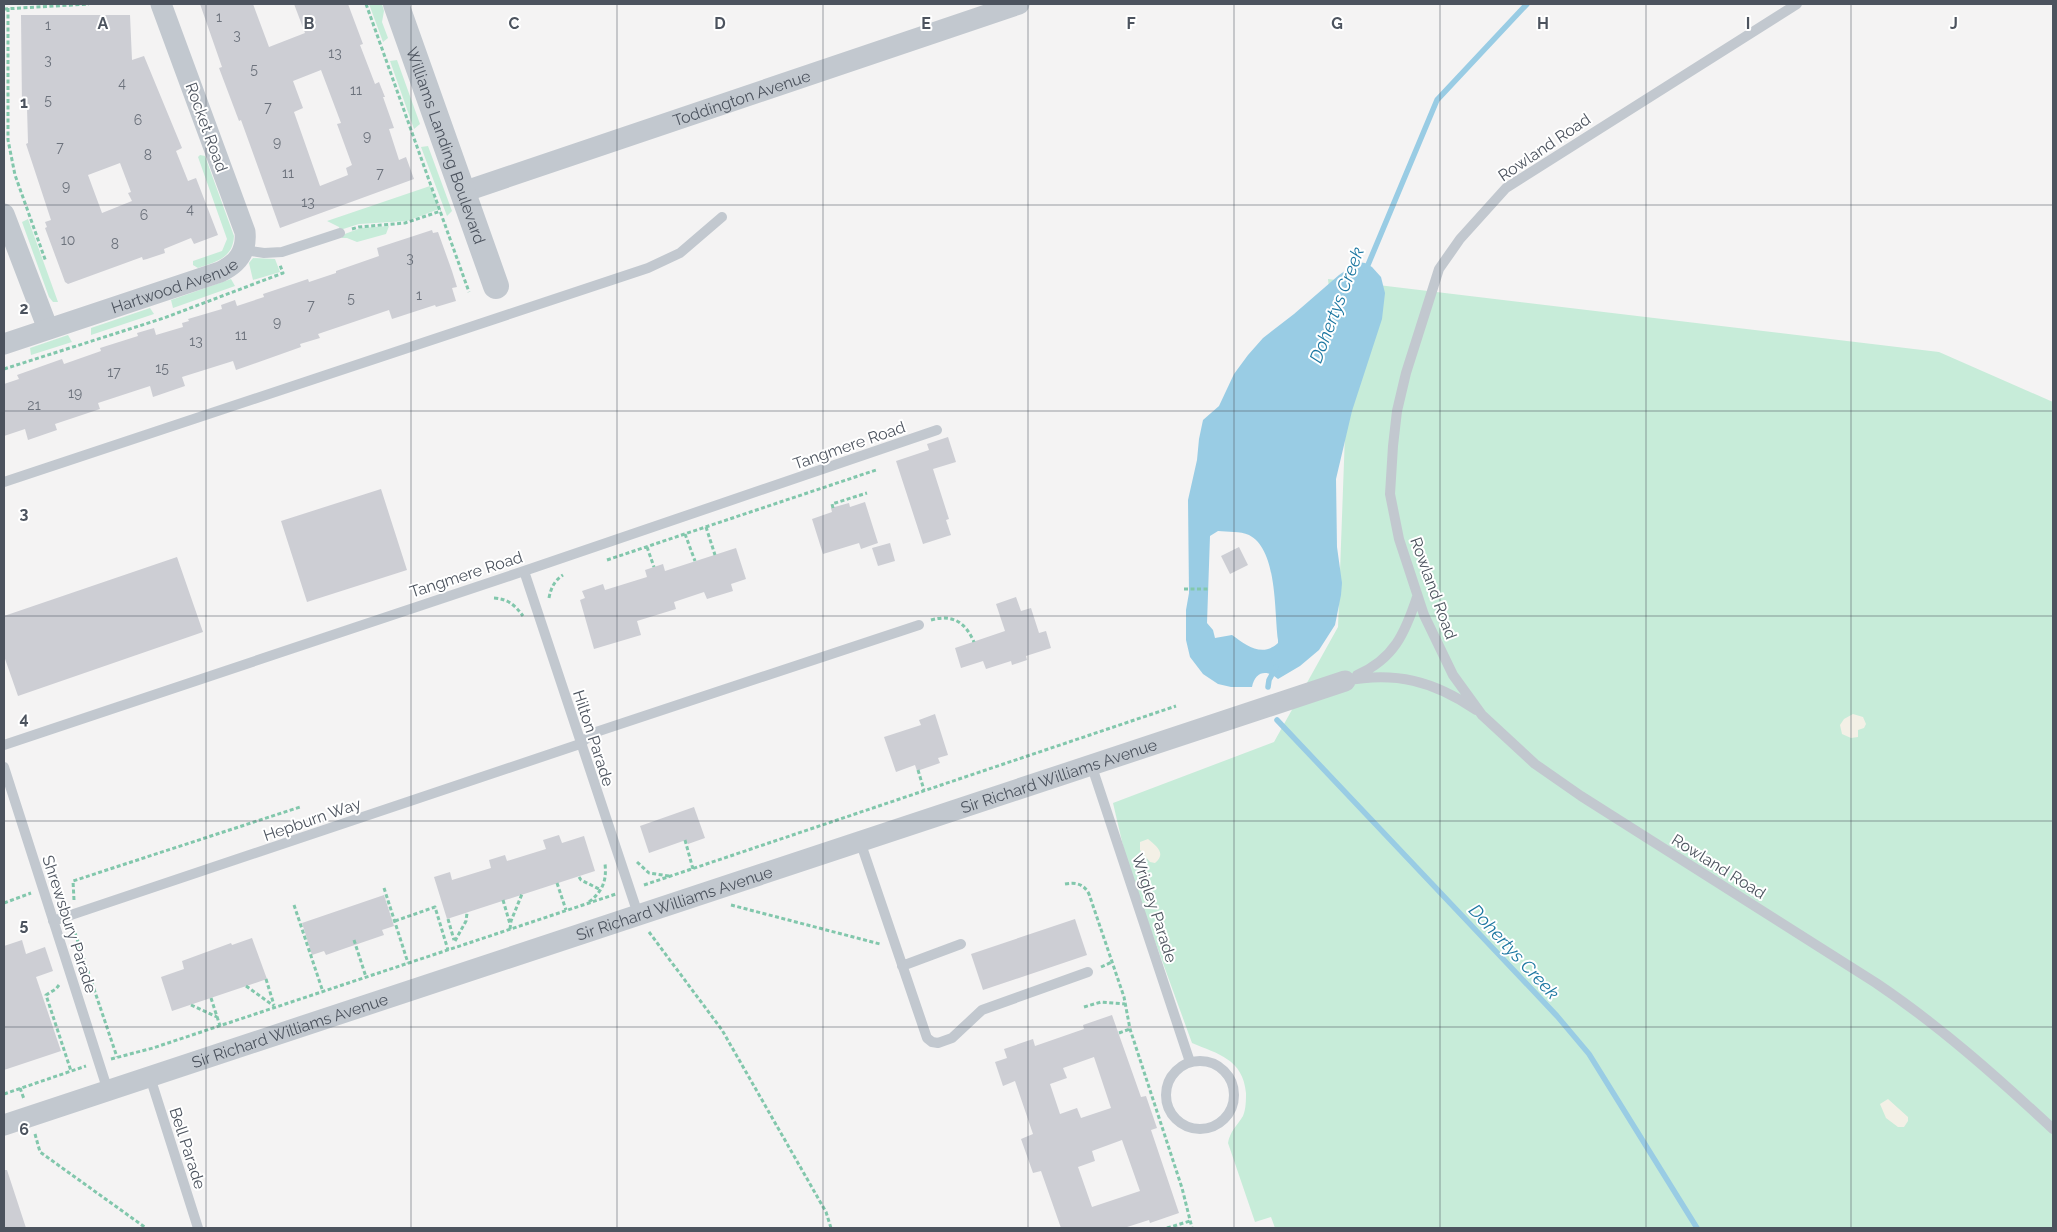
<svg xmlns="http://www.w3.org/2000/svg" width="2057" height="1232" font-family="Raleway,sans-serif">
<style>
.green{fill:#c7ecd9}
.sand{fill:#f3f0e6}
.water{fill:#99cce4;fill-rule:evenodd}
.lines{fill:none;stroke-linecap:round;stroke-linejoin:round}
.stream{stroke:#99cce4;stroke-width:5.5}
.building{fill:#cdced4;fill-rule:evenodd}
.path{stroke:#82c7ac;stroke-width:3;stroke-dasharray:4 2.5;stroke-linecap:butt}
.service{stroke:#c2c8cf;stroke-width:10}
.minor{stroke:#c2c8cf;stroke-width:21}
.tertiary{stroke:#c2c8cf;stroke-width:26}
.grid{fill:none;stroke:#4c535e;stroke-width:1;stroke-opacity:0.55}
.labels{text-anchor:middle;stroke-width:4;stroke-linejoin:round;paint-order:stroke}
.number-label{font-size:14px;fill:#6c727c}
.street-label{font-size:16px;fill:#4c535e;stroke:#fff}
.water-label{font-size:18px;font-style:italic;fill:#1c77a1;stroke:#fff}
.grid-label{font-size:16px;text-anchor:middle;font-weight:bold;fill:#4c535e;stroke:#fff;stroke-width:4;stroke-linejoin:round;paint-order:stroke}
</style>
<rect width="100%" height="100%" fill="#f4f3f3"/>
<path class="green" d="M369 4H382L384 11 382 22 388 38 383 42Z
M397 60 420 124 414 129 390 61Z
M428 146 452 211 447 216 421 147Z
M200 155 205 156 234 236C233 258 216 262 198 268L193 265V261L222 251 227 239 198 157Z
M430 186 439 209 407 221 359 224 340 230 339 227 327 221Z
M28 219 58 302H53L49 297 22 222Z
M389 226 386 234 357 242 347 238H342V235L361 228Z
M253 258 275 259 280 272 253 280 249 263Z
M231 279 235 286 173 308 171 300Z
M1328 279 1939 352 2053 402V1228H1275L1271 1217 1255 1222 1228 1143C1230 1131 1237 1126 1243 1116 1246 1109 1246 1100 1246 1093 1243 1059 1218 1054 1192 1043L1128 867 1113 803 1274 742 1338 627 1345 434Z
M150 308 154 314 91 335V328Z
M68 335 72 342 31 355 30 348Z"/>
<path class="sand" d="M1853 714 1863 717 1866 724 1864 728 1858 730V737L1851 738 1842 734 1840 725 1844 719Z
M1148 839C1156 846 1167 853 1155 863L1150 862 1140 850V842Z
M1888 1099 1908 1117V1121L1904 1127H1898L1886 1118 1880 1104Z"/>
<path class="water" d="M1358 262 1365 263 1372 267 1381 277 1385 293 1382 319 1352 411 1336 479 1337 547 1342 583 1341 595 1335 625 1319 650 1300 666 1278 679C1267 669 1255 671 1252 687H1231L1218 684 1203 674 1190 657 1186 640V610L1189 593 1188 500 1197 460 1199 439 1203 420 1219 406 1234 374 1248 355 1263 338 1294 314 1339 275ZM1218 531C1228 532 1240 531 1249 535 1278 550 1274 612 1278 640V643C1262 658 1246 645 1232 635L1215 638 1213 630 1207 623 1210 536Z"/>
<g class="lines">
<path class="stream" d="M1365 272 1437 100 1527 4
M1268 687 1269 680 1276 667
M1277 720 1557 1016 1589 1054 1697 1228"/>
</g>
<path class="building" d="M200 4H253L269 47 305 33 294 4H348L363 44 360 45 375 84 379 82 385 97H383L394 128 389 129 399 160 406 157 414 179 280 228 241 120 239 121 219 68 222 67ZM321 70 341 123 337 124 352 165 346 168 348 175 320 186 294 112 303 108 293 81Z
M21 15H130L132 60 144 56 182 148 176 151 188 181 196 178 218 235 194 244 191 238 164 249 165 253 147 259 143 260 142 257 68 284 65 282 45 228 47 227 45 222 51 220 26 144 28 143 27 107H22ZM120 163 131 192 128 193 132 201 102 213 88 175Z
M432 230 433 233 438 232 452 271 457 287 452 288 456 301 436 307 435 305 392 319 389 310 318 334 320 338 300 344 301 347 236 370 233 361 182 377 185 386 153 397 150 386 98 403 100 409 55 424 57 430 28 440 25 429 4 436V384L19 379 17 375 62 359 64 364 101 351 100 348 138 336 137 333 154 328 156 335 183 327 182 323 189 321 188 319 222 309 221 305 235 300 237 306 264 297 263 294 308 279 309 282 336 273V271L379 256 377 248Z
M948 437 956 462 933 469 949 519 946 520 951 535 923 544 896 461 929 450 927 444Z
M381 489 407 570 307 602 281 521Z
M865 502 878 543 861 549 859 543 823 554 812 519 832 512 831 508 849 503 850 507Z
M890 543 895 561 878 566 872 548Z
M1239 547 1248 565 1230 574 1221 556Z
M736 548 746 579 731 584 733 591 707 599 704 592 674 602 676 609 637 621 641 635 594 649 580 600 585 598 582 591 603 584 605 590 647 577 645 570 663 564 665 571Z
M177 557 203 632 18 696 4 656V616Z
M1016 597 1021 611 1031 608 1039 633 1046 631 1051 648 1026 656 1027 660 1012 665 1011 661 986 669 983 661 961 668 955 648 1005 631 996 604Z
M935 714 948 755 938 758 940 763 917 771 915 765 896 772 884 737 921 725 919 720Z
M694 807 705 838 688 844 686 840 649 853 640 826Z
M559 835 562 843 584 836 595 871 447 919 434 877 450 872 452 880 491 868 489 860 505 855 507 861 546 849 543 840Z
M384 895 394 926 382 930 384 935 346 948 326 955 324 951 312 955 302 923Z
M1075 919 1087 955 983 990 971 954Z
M252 938 267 979 172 1011 161 977 184 969 182 961 231 943 232 945Z
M22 940 26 954 45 947 53 971 36 977 61 1051 4 1070V946Z
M1112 1015 1141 1097 1146 1096 1157 1128 1151 1130 1179 1213 1150 1223 1149 1220 1124 1228H1061L1041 1171 1033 1173 1021 1139 1033 1134 1015 1081 1003 1086 995 1062 1007 1058 1004 1049 1033 1039 1035 1046 1084 1029 1083 1025ZM1094 1057 1111 1108 1081 1118 1077 1108 1060 1114 1050 1084 1067 1078 1063 1068ZM1122 1140 1140 1191 1092 1207 1078 1167 1095 1161 1092 1151Z
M4 1170H7L26 1228H4Z"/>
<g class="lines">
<path class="path" d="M366 4 469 292
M8 8V140L15 175 46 262
M4 9 89 4
M352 229 359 227 405 223 441 211
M4 369 164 318 283 273 280 265
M833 508 832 504 867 493
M706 527 715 555
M685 534 695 561
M647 547 654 567
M607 560 876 470
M1184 589H1210
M494 598C508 599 515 605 523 616
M549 598C551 588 554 581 563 575
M931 620C953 614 965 622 974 642
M918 770 924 790
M685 840 693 869
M637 862 649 873 669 876
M579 877 581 880 601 890
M557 883 566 910
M1065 884C1076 882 1084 884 1089 894L1124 997 1130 1029 1182 1188 1192 1228
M644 885 1176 706
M384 888 408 963
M74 900 73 881 300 807
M503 900 510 924
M589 902C602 892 607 881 605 864
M4 903 31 893
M294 905 323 992
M731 905 880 944
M448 919 454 940
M395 921 435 907 448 950
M73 927 117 1057
M510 929 511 921 522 894
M649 932 722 1030 826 1212 831 1228
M354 940 366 977
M455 941 466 921 467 913
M1101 967 1112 962
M266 979 274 1005
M59 985 56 989 46 995 71 1071
M246 986 274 1006
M211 998 220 1026
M191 1005 217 1017
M1084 1007 1101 1002 1125 1004
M1119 1033 1130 1029
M111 1059 153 1048 616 894
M20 1088 24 1099
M4 1094 86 1066
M35 1134 40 1152 146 1228
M1167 1228 1190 1221"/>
<path class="service" d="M1797 4 1506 188 1460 239 1439 269 1406 373 1397 411 1393 446 1390 494 1399 539 1424 615 1453 675 1482 715 1535 764 1581 796 1876 983C1940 1026 1997 1077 2053 1129
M244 250 264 253 282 252 340 233
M4 482 648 268 680 253 722 217
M524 571 638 914
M1357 675C1394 659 1405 633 1417 597
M1345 681C1395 671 1434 681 1476 710
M4 745 524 571 937 430
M1091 764 1190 1062
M4 767 108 1091
M860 841 927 1038 932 1042 938 1043 952 1038 982 1010 1088 972
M53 921 580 744 593 733 919 625
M902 966 961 944
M1166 1095a34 34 0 1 1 68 0a34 34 0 1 1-68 0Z
M150 1077 198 1228"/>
<g class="minor">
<path id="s1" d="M463 192 1019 4"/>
<path d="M4 214 48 329"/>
<path id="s2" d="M4 344 220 272C237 264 247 252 245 232L161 4"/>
<path id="s3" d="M4 1125 1345 681"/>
</g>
<path class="tertiary" id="s4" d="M396 4 496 286"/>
</g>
<path class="grid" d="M206 4V1228M411 4V1228M617 4V1228M823 4V1228M1028 4V1228M1234 4V1228M1440 4V1228M1646 4V1228M1851 4V1228M4 205H2053M4 411H2053M4 616H2053M4 821H2053M4 1027H2053"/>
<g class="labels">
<g class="number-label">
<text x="219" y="22">1</text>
<text x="48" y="30">1</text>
<text x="237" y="40">3</text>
<text x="335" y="58">13</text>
<text x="48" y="65">3</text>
<text x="254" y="74">5</text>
<text x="122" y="88">4</text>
<text x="356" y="95">11</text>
<text x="48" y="105">5</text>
<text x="268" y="112">7</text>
<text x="138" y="125">6</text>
<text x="367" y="141">9</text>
<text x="277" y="147">9</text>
<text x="60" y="152">7</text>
<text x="148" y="160">8</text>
<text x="288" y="178">11</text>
<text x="380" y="178">7</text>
<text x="66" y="191">9</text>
<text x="308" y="207">13</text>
<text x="190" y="214">4</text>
<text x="144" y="220">6</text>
<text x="68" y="245">10</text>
<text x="115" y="249">8</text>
<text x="410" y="263">3</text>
<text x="419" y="300">1</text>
<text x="351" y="303">5</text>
<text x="311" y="310">7</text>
<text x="277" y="327">9</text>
<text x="241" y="340">11</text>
<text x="196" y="346">13</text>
<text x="162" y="373">15</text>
<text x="114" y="377">17</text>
<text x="75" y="398">19</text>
<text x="34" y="410">21</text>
</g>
<g class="street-label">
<text dy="6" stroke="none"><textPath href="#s1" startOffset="294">Toddington Avenue</textPath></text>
<text transform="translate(207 127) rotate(70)" y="6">Rocket Road</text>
<text dy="6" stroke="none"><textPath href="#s4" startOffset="150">Williams Landing Boulevard</textPath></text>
<text transform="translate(1544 147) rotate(-34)" y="6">Rowland Road</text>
<text dy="6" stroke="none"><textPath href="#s2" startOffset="180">Hartwood Avenue</textPath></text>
<text transform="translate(849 445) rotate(-19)" y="6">Tangmere Road</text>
<text transform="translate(466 574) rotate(-18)" y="6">Tangmere Road</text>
<text transform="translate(1434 588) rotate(70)" y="6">Rowland Road</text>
<text transform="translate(594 738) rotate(72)" y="6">Hilton Parade</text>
<text dy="6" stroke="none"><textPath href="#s3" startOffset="1111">Sir Richard Williams Avenue</textPath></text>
<text transform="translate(312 819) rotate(-19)" y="6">Hepburn Way</text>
<text transform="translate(1719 866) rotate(32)" y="6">Rowland Road</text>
<text dy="6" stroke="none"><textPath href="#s3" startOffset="706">Sir Richard Williams Avenue</textPath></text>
<text transform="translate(1155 908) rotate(72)" y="6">Wrigley Parade</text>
<text transform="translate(70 924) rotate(72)" y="6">Shrewsbury Parade</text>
<text dy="6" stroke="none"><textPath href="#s3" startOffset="301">Sir Richard Williams Avenue</textPath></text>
<text transform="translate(188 1148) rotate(72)" y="6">Bell Parade</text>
</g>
<g class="water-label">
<text transform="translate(1337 305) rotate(-69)" y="6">Dohertys Creek</text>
<text transform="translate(1514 952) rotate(47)" y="6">Dohertys Creek</text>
</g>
</g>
<g class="grid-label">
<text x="103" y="29">A</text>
<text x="309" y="29">B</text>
<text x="514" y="29">C</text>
<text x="720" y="29">D</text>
<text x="926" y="29">E</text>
<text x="1131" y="29">F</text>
<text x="1337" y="29">G</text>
<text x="1543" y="29">H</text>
<text x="1748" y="29">I</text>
<text x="1954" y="29">J</text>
<text x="24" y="108">1</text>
<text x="24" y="314">2</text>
<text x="24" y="519">3</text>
<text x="24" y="724">4</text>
<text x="24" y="930">5</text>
<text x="24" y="1135">6</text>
</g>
<rect width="2057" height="1232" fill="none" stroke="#4c535e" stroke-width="10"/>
</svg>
